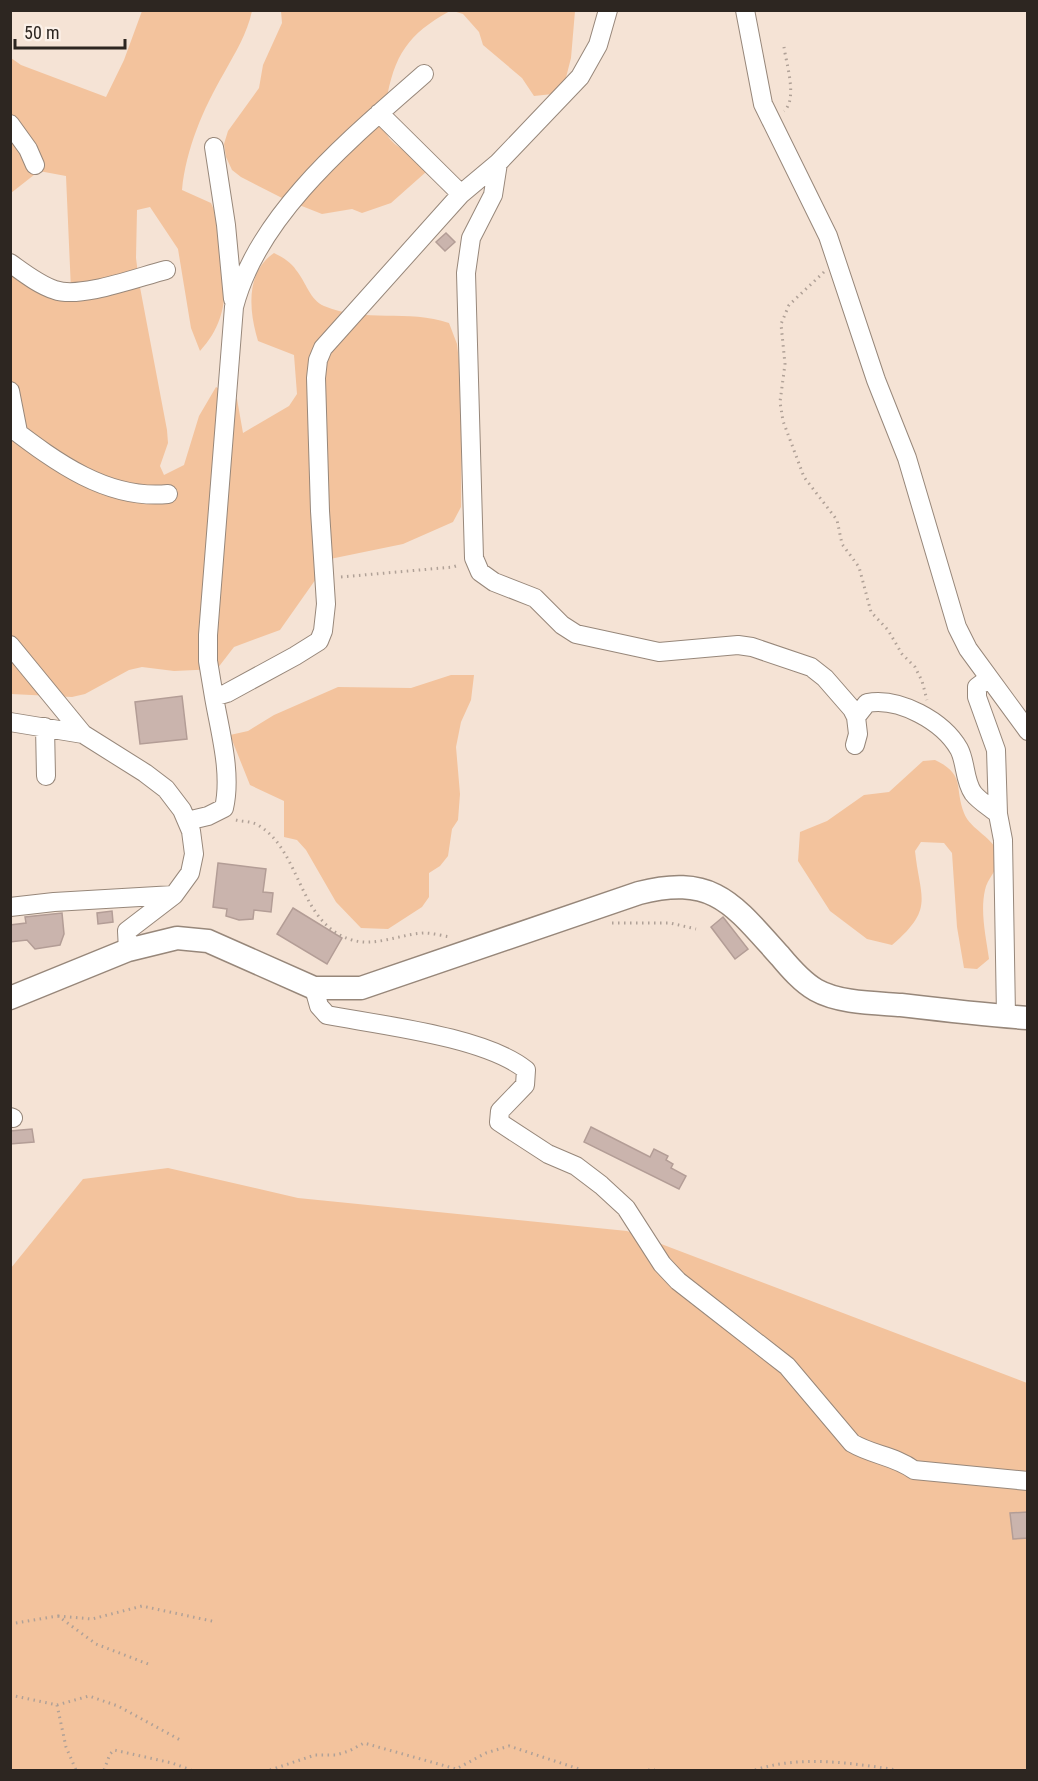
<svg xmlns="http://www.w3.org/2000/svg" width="1038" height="1781" font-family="'Roboto Condensed',sans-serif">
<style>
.green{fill:#f3c39d}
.building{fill:#cab4ad;stroke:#b39d96;stroke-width:1.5}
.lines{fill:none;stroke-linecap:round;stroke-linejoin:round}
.minor-casing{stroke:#97877a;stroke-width:20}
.tertiary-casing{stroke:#97877a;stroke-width:25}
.path{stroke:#b0a197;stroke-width:3;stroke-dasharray:1.5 4.5;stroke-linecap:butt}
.minor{stroke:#fff;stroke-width:18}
.tertiary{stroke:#fff;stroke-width:22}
</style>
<rect width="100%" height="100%" fill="#f5e3d5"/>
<path class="green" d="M142 11H252C247 34 235 53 224 73 203 109 186 149 182 190L211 203 214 210C221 261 240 308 200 351L191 328 178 249 150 207 137 210 136 258 139 282 167 430 168 443 160 466 164 475 184 465 199 416 216 387 237 399 243 433 289 406 297 394 294 355 258 341C249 311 245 273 274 253 282 257 291 262 296 270 306 282 310 300 324 306 363 323 409 309 449 323L457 344 462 387 461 507 453 522 403 544 330 559 280 630 234 647 217 669 174 671 142 667 129 670 85 694 72 697 11 694V256L58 289 71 290 66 176 39 171 11 193V58L21 65 106 97 124 60Z
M281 11H450C408 34 394 55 386 103 384 113 381 126 387 135 393 145 402 148 411 155 417 159 422 167 426 172L391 203 362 213 352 209 322 214 284 199 241 177 232 170 226 157 224 144 228 131 259 88 263 65 282 23Z
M453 11H575L571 58 562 93 534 96 522 78 483 45 479 32 463 14Z
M451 675H474L471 700 461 722 456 747 460 794 458 820 452 829 448 856 440 866 429 873V897L422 907 388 929 361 928 336 902 306 850 297 840 284 837V801L250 785 230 735 248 731 274 715 338 687 411 688Z
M935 760C966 775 954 787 964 813 970 830 996 838 998 856 1000 869 987 878 985 890 980 912 986 937 989 959L977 969 964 968 957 927 952 853 944 843 921 842 915 851C920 899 935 908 892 945L867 939 830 911 798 861 800 832 827 821 864 795 889 792 923 761Z
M168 1168 298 1198 627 1231 1027 1383V1770H11V1268L83 1179Z"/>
<path class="building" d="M446 233 455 242 445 251 436 242Z
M182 696 187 739 140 744 135 702Z
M218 863 266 869 263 892 273 893 271 912 254 910 253 919 239 920 226 916 227 909 213 907Z
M293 908 342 938 327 964 277 934Z
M112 911 113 922 98 924 97 913Z
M62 913 64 934 60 945 35 949 27 940 10 942V925L26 923 25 917Z
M723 917 748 949 735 959 711 927Z
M591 1127 650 1157 654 1149 668 1156 666 1160 673 1164 671 1168 686 1176 679 1189 584 1142Z
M32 1129 34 1142 10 1144V1131Z
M1028 1512V1538L1013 1539 1010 1513Z"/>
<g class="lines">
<defs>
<path id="minor" d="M745 10 763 104 828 236 876 380 907 458 957 627 968 649 1028 731
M379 113 461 194
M10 124 28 149 35 165
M214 147 226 225 233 299
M498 163 493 195 471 238 466 273 474 558 480 572 494 582 535 598 562 625 576 634 659 652 738 645 752 647 811 667 825 678 852 709 856 717 858 734 855 745
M10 263C24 273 39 285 55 290 81 299 138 277 166 270
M10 391 18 432
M10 427C56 462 107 500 168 494
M10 645 83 734
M989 678 977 687V697L996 750 998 814 1003 840 1006 1016
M214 697 208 661V635L234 307C258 213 354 136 424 74
M856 717 867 703C899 697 943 721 959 749 966 762 964 780 973 793 979 801 991 808 998 814
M10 722 83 734 145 773 166 789 182 810 191 831 194 854 190 873 174 895 127 931 128 950
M45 727 46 776
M187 821 208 816 224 808C232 773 220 732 214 697L227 693 295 656 319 641 323 631 326 604 320 511 316 378 318 360 323 348 461 194 498 163 580 77 598 45 608 10
M10 907 54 902 174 895
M314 988 319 1006 327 1015C380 1025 486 1037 526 1070L525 1085 500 1111 499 1122 548 1154 576 1166 601 1185 626 1208 662 1264 678 1281 787 1366 852 1443C872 1455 895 1456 914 1470L1028 1481
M10 1117 13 1118"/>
<path id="tertiary" d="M10 998 128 950 177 938 208 941 314 988H361L639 893C714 874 733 904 780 956 790 968 802 982 816 990 839 1003 874 1003 901 1005 943 1010 985 1015 1028 1018"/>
</defs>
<use href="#minor" class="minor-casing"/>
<use href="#tertiary" class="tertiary-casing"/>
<path class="path" d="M784 47C786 63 798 99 784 111
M824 272 789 305 781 324 785 364 780 402 783 421 804 477 837 520 842 544 859 567 871 612 888 630 902 654 915 667 922 681 927 700
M341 577 453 567 459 565
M236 820C243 822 251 821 258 825 302 851 298 924 352 940 376 947 400 934 424 933 433 933 443 936 451 937
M612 923H670L696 929
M58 1616 92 1619 142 1606 216 1622
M10 1624 58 1616 96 1644 148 1664
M10 1695 57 1705 66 1747 76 1770
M57 1705 89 1696 118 1706 182 1741
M104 1770 110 1754 114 1750 172 1763 191 1770
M270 1770 315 1755H336L349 1751 364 1743 456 1769 486 1753 509 1746 582 1770
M648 1770H655
M755 1770C800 1755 851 1763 897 1770"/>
<use href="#minor" class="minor"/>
<use href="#tertiary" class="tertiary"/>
</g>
<rect width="1038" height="1781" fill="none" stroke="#2d2621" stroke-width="24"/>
<path d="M15 39v9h110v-9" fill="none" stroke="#2d2621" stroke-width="3"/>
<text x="24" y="39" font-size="18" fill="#2d2621" stroke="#fcf1e9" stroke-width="4.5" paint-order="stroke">50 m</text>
</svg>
